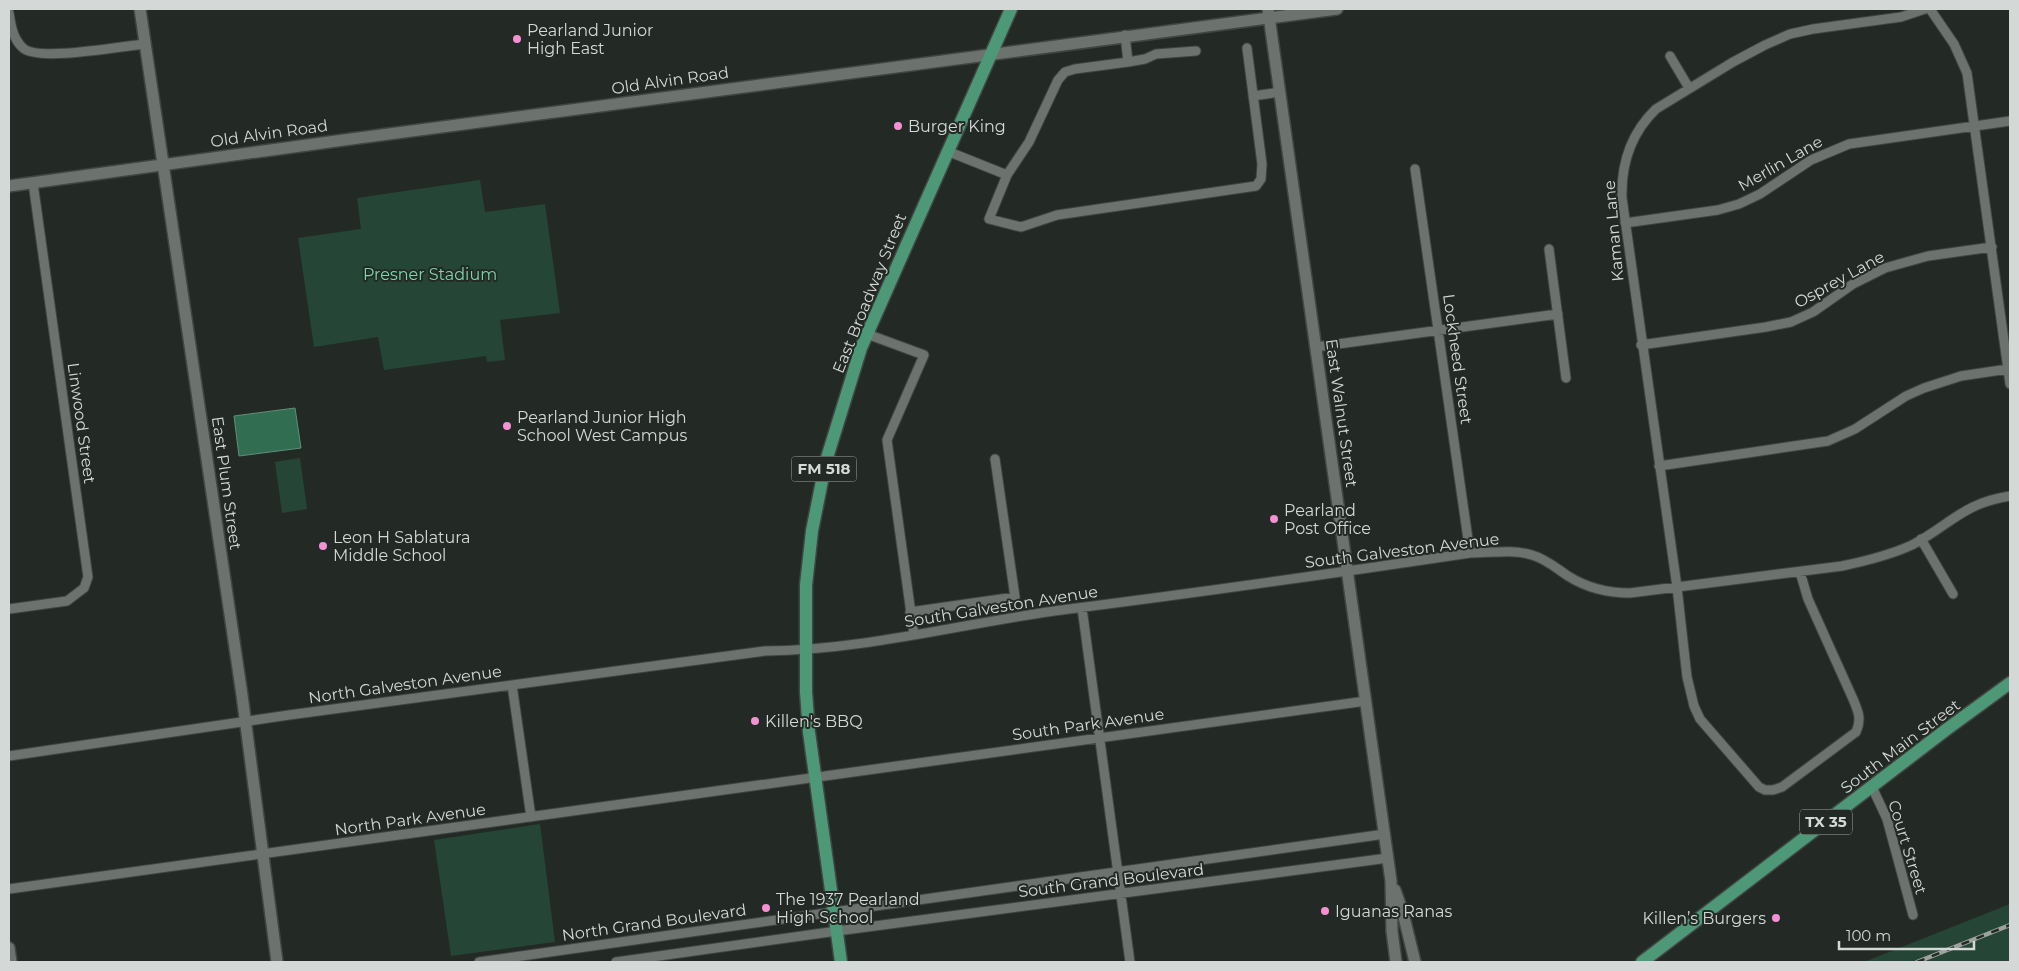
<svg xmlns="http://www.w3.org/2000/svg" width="2019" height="971" font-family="Montserrat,sans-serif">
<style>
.green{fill:#254636}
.water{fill:#316e51;stroke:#628e79}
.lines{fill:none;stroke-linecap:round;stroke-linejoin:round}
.minor-casing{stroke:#414543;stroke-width:11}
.tertiary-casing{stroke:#414543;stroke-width:14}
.primary-casing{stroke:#414543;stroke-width:15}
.minor{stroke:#6c736f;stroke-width:9}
.tertiary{stroke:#6c736f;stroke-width:11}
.primary{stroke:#4d9877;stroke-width:12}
.rail-casing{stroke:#9da29f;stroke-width:4.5}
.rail{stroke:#232a26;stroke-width:2.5;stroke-dasharray:8;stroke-linecap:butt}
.poi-dot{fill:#f491d3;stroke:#232a26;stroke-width:2}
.labels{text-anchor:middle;stroke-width:4;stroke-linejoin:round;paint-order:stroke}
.shield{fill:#232a26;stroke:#9fa4a1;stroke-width:1}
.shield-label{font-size:15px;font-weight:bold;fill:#d4d8d6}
.poi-label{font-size:16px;fill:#d4d8d6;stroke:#232a26;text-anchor:start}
.street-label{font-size:16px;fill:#d4d8d6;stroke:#232a26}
.park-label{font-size:16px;fill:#7bd6a9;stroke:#232a26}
</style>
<rect width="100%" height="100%" fill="#232a26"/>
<path class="green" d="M480 180 485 212 545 204 560 313 500 320 505 360 487 362 486 356 384 370 378 337 314 347 298 238 361 229 357 198Z
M300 458 307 509 282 513 275 462Z
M540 824 555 942 451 956 434 840Z
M2010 904V962H1864Z"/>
<path class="water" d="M295 408 301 448 239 456 234 416Z"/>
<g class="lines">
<defs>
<path id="minor" d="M1930 9 1954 44 1967 73 2010 384
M9 13C11 26 13 39 23 48 38 62 122 46 145 44
M1670 56 1689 88
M1128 62 1145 59 1156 54 1196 51
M1253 96 1280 92
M947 151 1007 175 989 219 1021 227 1057 215 1256 186 1261 179 1262 164 1247 48
M1415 169 1470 553
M1007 175 1029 142 1058 80 1065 72 1075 69 1128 62 1125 35
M1625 223 1718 210 1739 204 1760 194 1811 160 1849 144 2010 121
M1549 249 1566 378
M867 334 924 355 887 440 914 635
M1641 345 1766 327 1791 322 1813 312 1853 284 1885 268 1928 256 1992 247
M1316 347 1558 314
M1659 466 1828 441 1855 429 1906 396 1924 388 1961 376 2008 369
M1921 539 1953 594
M1800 572 1808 599 1853 699C1858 711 1862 719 1856 732L1782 787 1773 790H1765L1759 787 1700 719 1694 706 1687 677 1677 587 1622 198C1621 163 1631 133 1656 109L1733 62 1765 45 1790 34 1813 29 1901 17 1925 9
M1082 608 1130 962
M9 609 67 601 84 588 88 577 33 183
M910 612 1015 597 995 459
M512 685 531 817
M9 756 289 715 765 651C868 650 967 622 1069 609 1203 592 1336 573 1470 553 1491 553 1512 549 1532 555 1546 559 1556 568 1568 576 1587 588 1608 593 1630 593L1842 566C1866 561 1890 555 1912 545 1950 525 1963 503 2010 496
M1872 787 1887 819 1913 915
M9 889 1366 701
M479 962 1385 834
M616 962 837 931 1388 858"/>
<path id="tertiary" d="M140 9 242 695 277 962
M1268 9 1391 881 1392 931 1396 962
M9 186 351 139 1337 9
M1395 890 1403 913 1415 962
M9 948 11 962"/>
<path id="primary" d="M841 962 809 732 806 692V585L812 531 826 461 861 348 1011 9
M1642 962 1947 729 2010 683"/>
</defs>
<use href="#minor" class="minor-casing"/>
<use href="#tertiary" class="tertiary-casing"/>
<use href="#primary" class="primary-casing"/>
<use href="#minor" class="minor"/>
<use href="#tertiary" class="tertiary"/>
<use href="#primary" class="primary"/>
<defs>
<path id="rail" d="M1917 962 2010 925"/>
</defs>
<use href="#rail" class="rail-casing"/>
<use href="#rail" class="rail"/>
</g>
<g class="poi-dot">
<circle cx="517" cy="39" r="5"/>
<circle cx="898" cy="126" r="5"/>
<circle cx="507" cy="426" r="5"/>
<circle cx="1274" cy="519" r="5"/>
<circle cx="323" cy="546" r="5"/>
<circle cx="755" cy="721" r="5"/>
<circle cx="766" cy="908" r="5"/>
<circle cx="1325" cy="911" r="5"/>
<circle cx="1776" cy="918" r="5"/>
</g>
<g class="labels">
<g class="shield">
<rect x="791.5" y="456.5" width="65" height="25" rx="4"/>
<rect x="1800" y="809.5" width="52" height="25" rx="4"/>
</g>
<g class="shield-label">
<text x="824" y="474">FM 518</text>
<text x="1826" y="827">TX 35</text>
</g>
<g class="poi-label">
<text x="527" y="36">Pearland Junior<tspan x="527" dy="18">High East</tspan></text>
<text x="908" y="132">Burger King</text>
<text x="517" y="423">Pearland Junior High<tspan x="517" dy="18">School West Campus</tspan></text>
<text x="1284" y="516">Pearland<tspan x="1284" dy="18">Post Office</tspan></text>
<text x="333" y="543">Leon H Sablatura<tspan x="333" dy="18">Middle School</tspan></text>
<text x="765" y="727">Killen's BBQ</text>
<text x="776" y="905">The 1937 Pearland<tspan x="776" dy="18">High School</tspan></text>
<text x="1335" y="917">Iguanas Ranas</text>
<text x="1766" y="924" text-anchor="end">Killen’s Burgers</text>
</g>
<g class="street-label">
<text transform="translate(670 80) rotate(-8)" y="6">Old Alvin Road</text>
<text transform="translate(269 133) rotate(-8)" y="6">Old Alvin Road</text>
<text transform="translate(1780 163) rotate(-30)" y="6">Merlin Lane</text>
<text transform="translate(1613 231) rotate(-95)" y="6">Kaman Lane</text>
<text transform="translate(1839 279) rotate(-29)" y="6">Osprey Lane</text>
<text transform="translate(869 293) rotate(-68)" y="6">East Broadway Street</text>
<text transform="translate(1458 359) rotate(82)" y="6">Lockheed Street</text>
<text transform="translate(1342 413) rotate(82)" y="6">East Walnut Street</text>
<text transform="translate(82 423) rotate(82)" y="6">Linwood Street</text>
<text transform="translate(227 483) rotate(82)" y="6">East Plum Street</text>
<text transform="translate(1402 550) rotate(-7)" y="6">South Galveston Avenue</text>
<text transform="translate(1001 606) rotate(-9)" y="6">South Galveston Avenue</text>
<text transform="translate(405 684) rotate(-8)" y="6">North Galveston Avenue</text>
<text transform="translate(1088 724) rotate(-8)" y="6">South Park Avenue</text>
<text transform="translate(1900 746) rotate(-37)" y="6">South Main Street</text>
<text transform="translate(410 819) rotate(-8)" y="6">North Park Avenue</text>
<text transform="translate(1908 847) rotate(73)" y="6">Court Street</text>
<text transform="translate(1111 880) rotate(-7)" y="6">South Grand Boulevard</text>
<text transform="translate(654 922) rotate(-8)" y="6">North Grand Boulevard</text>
</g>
<g class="park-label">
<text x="430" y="280">Presner Stadium</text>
</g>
</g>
<rect width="2019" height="971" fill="none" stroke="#d4d8d6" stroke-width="20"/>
<path d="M1839 941v8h135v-8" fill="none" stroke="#d4d8d6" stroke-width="2.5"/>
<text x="1846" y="941" font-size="15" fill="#d4d8d6" stroke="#232a26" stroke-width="4" paint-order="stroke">100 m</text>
</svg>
